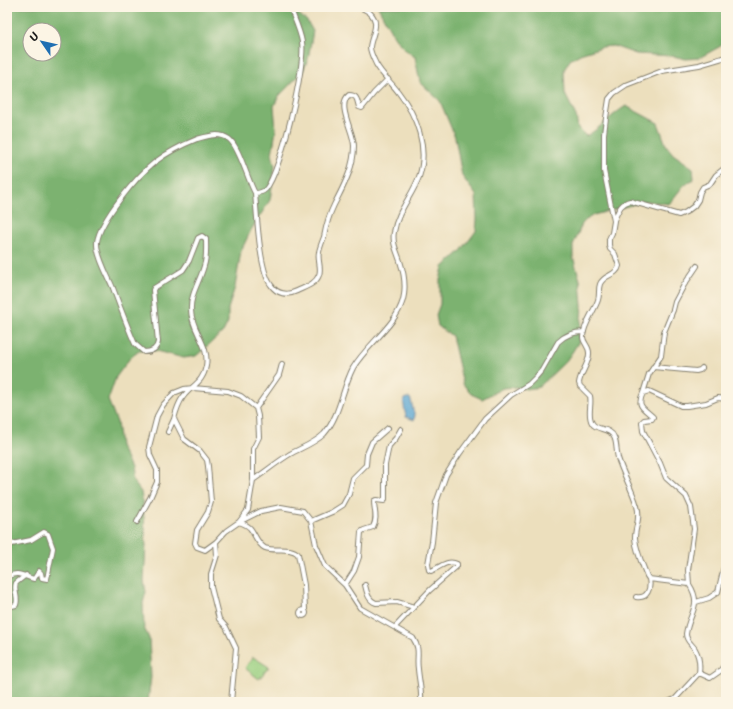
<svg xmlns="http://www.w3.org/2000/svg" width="733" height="709" font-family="Sriracha,sans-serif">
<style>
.green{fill:#9bd082;stroke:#5c764f}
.forest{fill:#7cb270;stroke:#4c6746;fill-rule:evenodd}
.water{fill:#59a5d2;stroke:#3a6077}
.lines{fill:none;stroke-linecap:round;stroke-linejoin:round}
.minor-casing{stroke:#847e6c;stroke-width:6}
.minor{stroke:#fff;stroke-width:4}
</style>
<rect width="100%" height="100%" fill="#fcf5e5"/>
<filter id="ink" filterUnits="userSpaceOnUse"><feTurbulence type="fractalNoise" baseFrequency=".025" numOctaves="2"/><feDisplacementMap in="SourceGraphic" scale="8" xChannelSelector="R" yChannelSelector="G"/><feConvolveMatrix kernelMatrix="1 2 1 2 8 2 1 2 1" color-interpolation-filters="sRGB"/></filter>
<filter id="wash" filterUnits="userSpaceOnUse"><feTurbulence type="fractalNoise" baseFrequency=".012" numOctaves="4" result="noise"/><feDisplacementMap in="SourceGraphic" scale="16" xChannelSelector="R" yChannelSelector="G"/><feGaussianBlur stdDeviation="0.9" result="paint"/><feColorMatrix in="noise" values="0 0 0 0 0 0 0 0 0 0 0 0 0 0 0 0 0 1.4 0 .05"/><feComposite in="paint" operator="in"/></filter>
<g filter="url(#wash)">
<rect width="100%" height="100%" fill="#ecdfbd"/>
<path class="green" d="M253 657 269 667 259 679 245 668Z"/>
<path class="forest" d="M7 7H290L307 21 313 31 308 59 303 71 279 96 274 106 276 130 272 154 275 166 270 200 251 230 241 251 235 287 228 309V322L223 332 196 356 184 358 152 350 139 351 130 358 116 377 108 400 117 422 120 446 131 468 133 481 141 492 143 505 146 545 144 581 146 592 143 603 144 628 149 638 151 677 148 702H7ZM30 30H54V54H30Z
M378 7H726V42L719 47 699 58 686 59 673 56 636 54 613 46 602 47 580 54 570 60 564 70 565 94 576 116 578 128 586 136C601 128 611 115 626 106L658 123 666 145 673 154 693 168 694 179 684 185 669 204 646 201 590 216 582 224 573 245V257L580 280 582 306 579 341 573 351 566 361 539 387 527 389 515 387 503 388 482 399 471 394 463 384 452 336 438 326 436 315 440 304V280L443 267 461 251 476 231 477 219 476 195 462 176 455 137 440 101 420 82 415 57C394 43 390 28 378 7Z"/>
<path class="water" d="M406 398H410C413 404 412 410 415 415L414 420 406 417C405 412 403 403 404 399Z"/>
</g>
<g filter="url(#ink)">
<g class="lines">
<defs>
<path id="minor" d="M255 193C257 214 259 270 271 285 277 294 287 296 297 291 305 287 316 284 319 275 322 268 317 260 319 252 320 247 322 242 324 237 326 226 329 215 334 205 343 187 354 168 354 146 354 132 336 105 349 95 358 95 357 101 359 107L362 108 374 93 388 79
M614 220C618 212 620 203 630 201L679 215 686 212 694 206 698 200 700 192 703 187 710 184 716 175 726 167
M653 367 696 371 700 370 702 368
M643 393 649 374 661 356 664 332 673 310 675 302 684 285 697 266
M256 408 279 375 282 364
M174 419C176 411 178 404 183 397 192 385 203 383 206 366 210 345 191 330 191 310 190 295 200 281 204 266 207 258 206 248 206 239L202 236 198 238 189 261 183 270 154 288 153 290 158 342C157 349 151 352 144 352L135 344C127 326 120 307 113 288 108 276 96 255 97 242 100 220 137 176 155 162 168 152 182 145 197 139 208 136 219 132 229 139 239 146 248 181 255 193 259 193 263 192 266 189 281 170 306 66 302 42 300 30 294 18 290 7
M168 432 174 419 184 439 200 451 207 460 208 466 211 502 208 512 197 530 195 543 197 547 205 550 216 542 226 531 239 522 261 511 281 507 303 511 311 521 316 545 325 566 345 585 360 608 413 638C421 650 416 656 418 669 419 681 422 691 421 702
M253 480C265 472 277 462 290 454 301 448 315 443 324 434 340 416 342 389 353 368 367 344 395 327 403 300 406 288 404 273 400 261 397 251 392 243 394 232 397 212 412 196 419 177 429 148 417 116 399 93 392 83 382 75 376 64 374 60 370 52 370 47 371 36 381 23 370 13 367 10 363 9 360 7
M311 521 332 512 343 505 349 494 353 478 366 465 367 454 372 442 388 428
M137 522 150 498 157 482V470L150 455 149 447 157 416 163 405 174 393 184 389 193 388 228 391 241 396 256 408 258 416 259 437 253 449V480L248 510 239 522C242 523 247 525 250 528 255 534 257 544 265 548 275 552 290 546 298 554L304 585 305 610
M216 542 217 555 211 574V587L219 619 226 627 236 648 231 702
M7 545 31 540 44 532 48 534 53 548 47 579 42 578 41 573 39 571 34 579C24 577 18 570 7 577
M689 584 688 570 694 529 691 507 686 496 666 478 660 463 643 431 642 422 644 420 652 419 653 417C644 408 636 407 643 393L649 391 681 406H687L706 403 718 398 726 399
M345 585 354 571 359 557 361 532 364 530 373 527C378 518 374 510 374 501L376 500 384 501 385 499V465L389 446 396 438 401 429
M365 585C367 593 368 600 376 603L397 602 414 607
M636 597C648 599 651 588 649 579
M696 602 709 598 718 592 726 559
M7 603 12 606 16 605C19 597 13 591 16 583L26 575
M300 613a3 3 0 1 1 6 0a3 3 0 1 1-6 0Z
M395 627 430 590 457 566V564C447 559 439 568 431 571L429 570 428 564 432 542 436 503 446 475 460 453 485 419 511 395 529 384 536 377 542 370 558 342C565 335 574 332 584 332
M699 673 710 678 720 671 726 663
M668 702 675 699 699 673C700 665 699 656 695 649 692 644 686 641 686 634 689 612 703 606 689 584L649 579 647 576C642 564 636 551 635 538 635 526 641 519 637 506 632 489 623 474 618 458 616 451 617 442 614 437 610 427 596 431 592 423 587 415 592 405 590 396L580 386 579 383C580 373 589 364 589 354 590 347 583 343 583 337 583 325 595 310 598 300 600 295 598 289 600 284 604 274 617 276 619 266L615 254 610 249 609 245V239L612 233 614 221 604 171V134L606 118 609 99 614 93 626 85 662 71 699 65 726 57"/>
</defs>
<use href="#minor" class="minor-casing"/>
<use href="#minor" class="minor"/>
</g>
</g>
<rect width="733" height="709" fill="none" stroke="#fcf5e5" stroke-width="24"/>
<g transform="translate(42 42) rotate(304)"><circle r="19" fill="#fcf5e5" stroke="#a29e95"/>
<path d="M0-3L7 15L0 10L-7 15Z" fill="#1f6fb2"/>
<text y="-6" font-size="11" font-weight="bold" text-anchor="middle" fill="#1c1c1c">U</text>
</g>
</svg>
